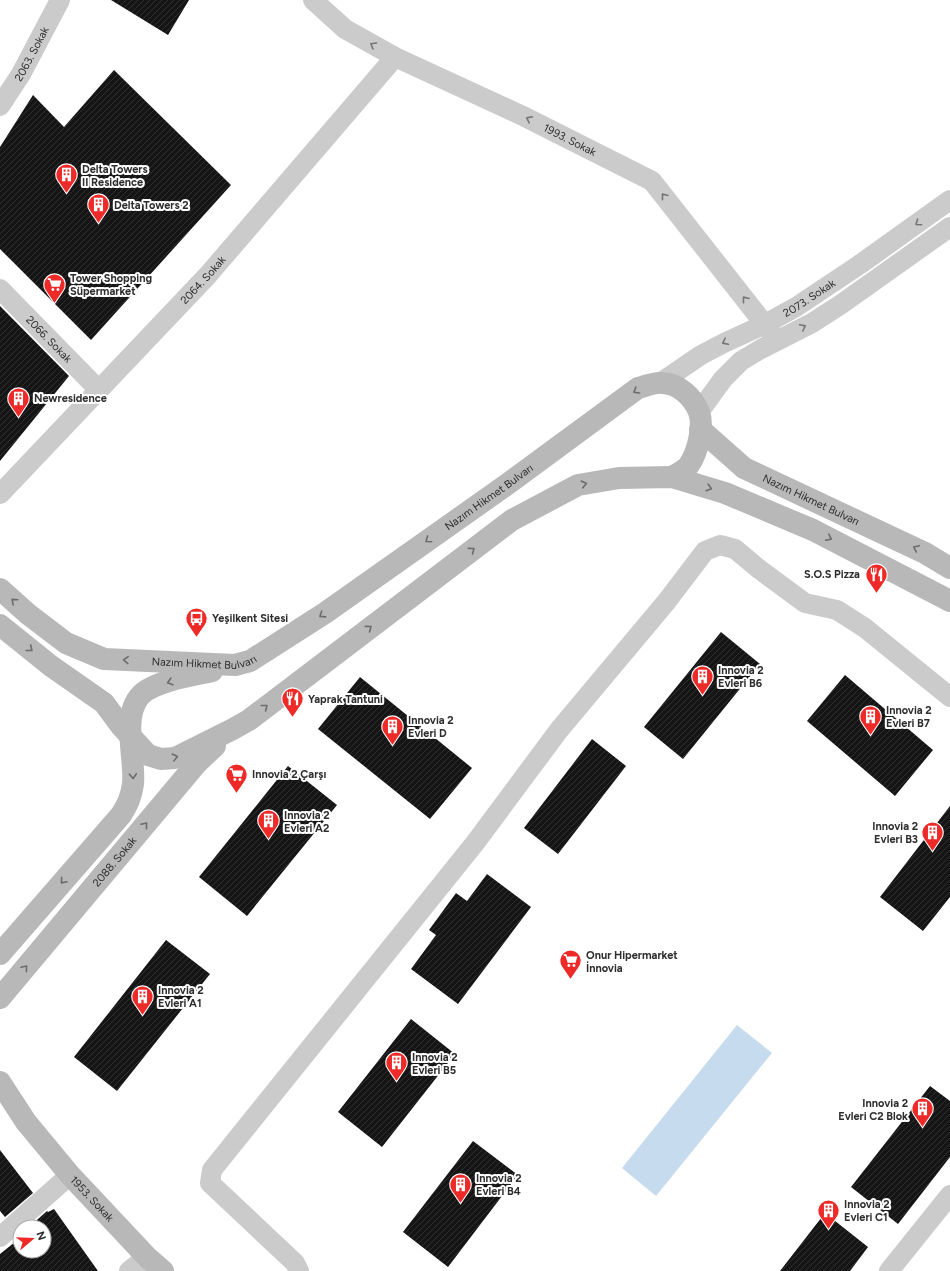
<svg xmlns="http://www.w3.org/2000/svg" width="950" height="1271" font-family="Figtree,sans-serif">
<style>
.water{fill:#c6dbed}
.building{fill:url(#building-hatch)}
.lines{fill:none;stroke-linecap:round;stroke-linejoin:round}
.minor{stroke:#cbcbcb;stroke-width:20}
.secondary{stroke:#b8b8b8;stroke-width:22}
.oneway{stroke:#757575}
.oneway2{stroke:#6c6c6c}
.labels{text-anchor:middle;stroke-width:4;stroke-linejoin:round;paint-order:stroke}
.street-label{font-size:11px;fill:#2e2e2e;stroke:#fff}
.poi-label{font-size:11px;font-weight:bold;fill:#2e2e2e;stroke:#fff;text-anchor:start}
</style>
<defs>
<pattern id="building-hatch" width="6" height="6" patternUnits="userSpaceOnUse"><rect width="6" height="6" fill="#151515"/><path d="M-1 1l2-2M0 6l6-6M5 7l2-2" fill="none" stroke="#2f2f2f"/></pattern>
</defs>
<rect width="100%" height="100%" fill="#fff"/>
<path class="water" d="M737 1025 772 1053 656 1196 622 1168Z"/>
<path class="building" d="M111 0H189L168 35Z
M114 70 231 185 91 340 0 249V147L33 95 64 127Z
M0 306 69 376 0 461Z
M721 632 760 664 683 759 644 727Z
M845 675 933 750 895 796 807 721Z
M360 677 472 768 430 819 318 729Z
M592 739 626 766 558 854 524 828Z
M288 766 337 805 247 916 199 877Z
M950 806V897L923 931 880 897Z
M487 874 531 907 458 1004 411 969 436 935 429 930 456 893 467 901Z
M166 940 210 974 117 1091 74 1057Z
M411 1019 455 1054 382 1147 338 1112Z
M930 1086 950 1101V1157L898 1224 851 1187Z
M473 1141 518 1175 448 1267 403 1232Z
M0 1150 33 1193 5 1217 0 1211Z
M54 1209 98 1271H0V1254L20 1238V1251H44V1227H29L47 1211 48 1212Z
M825 1213 868 1247 850 1271H780Z"/>
<g class="lines">
<g class="minor">
<path id="s1" d="M313 0 345 29 395 57 523 116 652 181 777 340"/>
<path id="s2" d="M0 106 21 74 60 0"/>
<path id="s3" d="M0 289 99 390"/>
<path id="s4" d="M660 383 701 355 724 343 765 324 796 307 859 265 950 200"/>
<path d="M699 412 723 379 741 361 761 349 812 323 840 305 950 227"/>
<path id="s5" d="M0 494 208 275 395 57"/>
<path d="M0 1237 70 1175"/>
<path d="M129 1271 147 1257"/>
<path d="M299 1271 295 1263 210 1183 212 1170 475 843 559 730 667 601 705 551 720 545 735 549 759 569 805 603 837 610 865 628 950 697"/>
<path d="M889 1271 950 1195"/>
</g>
<g class="secondary">
<path id="s6" d="M700 429 744 468 925 553 950 568"/>
<path id="s7" d="M0 589 28 614 66 643 104 659 235 665 250 661 325 613 509 483 638 388C646 386 654 382 662 383 678 383 693 397 699 412 704 426 698 452 689 465 685 470 677 474 672 477"/>
<path d="M0 625 51 666 104 703 121 726 148 755 161 759 175 758 233 729 249 720 512 520 578 485 619 478 672 477 725 493 813 530 950 601"/>
<path d="M0 954 121 815C128 804 131 797 133 784 136 757 118 708 147 690 166 679 191 676 212 671"/>
<path id="s8" d="M0 998 197 763 215 746"/>
<path id="s9" d="M0 1082 26 1122 70 1175 147 1257 163 1271"/>
</g>
</g>
<defs><path id="oneway-chevron" d="M-2-3.5L2.5 0L-2 3.5" fill="none" stroke-width="1.6" stroke-linecap="round" stroke-linejoin="round"/></defs>
<g class="oneway">
<use href="#oneway-chevron" transform="translate(373 45) rotate(-150)"/>
<use href="#oneway-chevron" transform="translate(529 119) rotate(-153)"/>
<use href="#oneway-chevron" transform="translate(664 196) rotate(-128)"/>
<use href="#oneway-chevron" transform="translate(918 223) rotate(145)"/>
<use href="#oneway-chevron" transform="translate(745 299) rotate(-128)"/>
<use href="#oneway-chevron" transform="translate(803 327) rotate(-27)"/>
<use href="#oneway-chevron" transform="translate(725 342) rotate(154)"/>
</g>
<g class="oneway2">
<use href="#oneway-chevron" transform="translate(636 391) rotate(149)"/>
<use href="#oneway-chevron" transform="translate(584 484) rotate(-12)"/>
<use href="#oneway-chevron" transform="translate(709 488) rotate(17)"/>
<use href="#oneway-chevron" transform="translate(829 538) rotate(27)"/>
<use href="#oneway-chevron" transform="translate(428 540) rotate(145)"/>
<use href="#oneway-chevron" transform="translate(916 548) rotate(-155)"/>
<use href="#oneway-chevron" transform="translate(472 550) rotate(-37)"/>
<use href="#oneway-chevron" transform="translate(14 601) rotate(-138)"/>
<use href="#oneway-chevron" transform="translate(322 615) rotate(147)"/>
<use href="#oneway-chevron" transform="translate(369 628) rotate(-37)"/>
<use href="#oneway-chevron" transform="translate(30 649) rotate(39)"/>
<use href="#oneway-chevron" transform="translate(126 660) rotate(-177)"/>
<use href="#oneway-chevron" transform="translate(170 682) rotate(164)"/>
<use href="#oneway-chevron" transform="translate(265 707) rotate(-38)"/>
<use href="#oneway-chevron" transform="translate(175 757) rotate(-14)"/>
<use href="#oneway-chevron" transform="translate(133 776) rotate(87)"/>
<use href="#oneway-chevron" transform="translate(145 825) rotate(-50)"/>
<use href="#oneway-chevron" transform="translate(63 881) rotate(131)"/>
<use href="#oneway-chevron" transform="translate(25 968) rotate(-50)"/>
</g>
<defs>
<symbol id="building-pin" viewBox="-11 -11 22 30"><path d="M0 17L-7.5 6A9.5 9.5 0 1 1 7.5 6Z" fill="#ee2a28" stroke="#fff"/><path d="M-4-6H4V6H1V3H-1V6H-4ZM-2.5-4.3h1.7v1.8h-1.7ZM.8-4.3h1.7v1.8H.8ZM-2.5-1h1.7V.8h-1.7ZM.8-1h1.7V.8H.8Z" fill="#fff"/></symbol>
<symbol id="supermarket-pin" viewBox="-11 -11 22 30"><path d="M0 17L-7.5 6A9.5 9.5 0 1 1 7.5 6Z" fill="#ee2a28" stroke="#fff"/><path d="M-6-5.5h2.5l.6 2H6L4.5 2H-2.5L-4.4-4H-6ZM-1.5 3.2a1.3 1.3 0 1 0 .1 0ZM3 3.2a1.3 1.3 0 1 0 .1 0Z" fill="#fff"/></symbol>
<symbol id="restaurant-pin" viewBox="-11 -11 22 30"><path d="M0 17L-7.5 6A9.5 9.5 0 1 1 7.5 6Z" fill="#ee2a28" stroke="#fff"/><path d="M-5-6h1v4h1v-4h1v4h1v-4h1v5L-1.5 .5V6h-2V.5L-5-1ZM5-6V6H3V1.5H1.5Q1.5-4 5-6Z" fill="#fff"/></symbol>
<symbol id="bus-pin" viewBox="-11 -11 22 30"><path d="M0 17L-7.5 6A9.5 9.5 0 1 1 7.5 6Z" fill="#ee2a28" stroke="#fff"/><path d="M-5-6H5V4H4V6H2V4H-2V6H-4V4H-5ZM-3.5-4V0h7V-4ZM-3.5 1.2v1.5H-2V1.2ZM2 1.2v1.5H3.5V1.2Z" fill="#fff"/></symbol>
</defs>
<g fill-rule="evenodd">
<use href="#building-pin" x="54" y="162" width="25" height="34"/>
<use href="#building-pin" x="86" y="192" width="25" height="34"/>
<use href="#supermarket-pin" x="42" y="272" width="25" height="34"/>
<use href="#building-pin" x="6" y="386" width="25" height="34"/>
<use href="#restaurant-pin" x="864" y="562" width="25" height="34"/>
<use href="#bus-pin" x="184" y="606" width="25" height="34"/>
<use href="#building-pin" x="690" y="664" width="25" height="34"/>
<use href="#restaurant-pin" x="280" y="686" width="25" height="34"/>
<use href="#building-pin" x="858" y="704" width="25" height="34"/>
<use href="#building-pin" x="380" y="714" width="25" height="34"/>
<use href="#supermarket-pin" x="224" y="762" width="25" height="34"/>
<use href="#building-pin" x="256" y="808" width="25" height="34"/>
<use href="#building-pin" x="920" y="820" width="25" height="34"/>
<use href="#supermarket-pin" x="558" y="948" width="25" height="34"/>
<use href="#building-pin" x="130" y="984" width="25" height="34"/>
<use href="#building-pin" x="384" y="1050" width="25" height="34"/>
<use href="#building-pin" x="910" y="1096" width="25" height="34"/>
<use href="#building-pin" x="448" y="1172" width="25" height="34"/>
<use href="#building-pin" x="816" y="1198" width="25" height="34"/>
</g>
<g class="labels">
<g class="street-label">
<text dy="4" stroke="none"><textPath href="#s2" startOffset="61">2063. Sokak</textPath></text>
<text dy="4" stroke="none"><textPath href="#s1" startOffset="294">1993. Sokak</textPath></text>
<text dy="4" stroke="none"><textPath href="#s5" startOffset="295">2064. Sokak</textPath></text>
<text dy="4" stroke="none"><textPath href="#s4" startOffset="172">2073. Sokak</textPath></text>
<text dy="4" stroke="none"><textPath href="#s3" startOffset="70">2066. Sokak</textPath></text>
<text dy="4" stroke="none"><textPath href="#s7" startOffset="563">Nazım Hikmet Bulvarı</textPath></text>
<text dy="4" stroke="none"><textPath href="#s6" startOffset="133">Nazım Hikmet Bulvarı</textPath></text>
<text dy="4" stroke="none"><textPath href="#s7" startOffset="227">Nazım Hikmet Bulvarı</textPath></text>
<text dy="4" stroke="none"><textPath href="#s8" startOffset="178">2088. Sokak</textPath></text>
<text dy="4" stroke="none"><textPath href="#s9" startOffset="149">1953. Sokak</textPath></text>
</g>
<g class="poi-label">
<text x="82" y="173">Delta Towers<tspan x="82" dy="13">II Residence</tspan></text>
<text x="114" y="209">Delta Towers 2</text>
<text x="70" y="282">Tower Shopping<tspan x="70" dy="13">Süpermarket</tspan></text>
<text x="34" y="402">Newresidence</text>
<text x="860" y="578" text-anchor="end">S.O.S Pizza</text>
<text x="212" y="622">Yeşilkent Sitesi</text>
<text x="718" y="674">Innovia 2<tspan x="718" dy="13">Evleri B6</tspan></text>
<text x="308" y="703">Yaprak Tantuni</text>
<text x="886" y="714">Innovia 2<tspan x="886" dy="13">Evleri B7</tspan></text>
<text x="408" y="724">Innovia 2<tspan x="408" dy="13">Evleri D</tspan></text>
<text x="252" y="778">Innovia 2 Çarşı</text>
<text x="284" y="819">Innovia 2<tspan x="284" dy="13">Evleri A2</tspan></text>
<text x="918" y="830" text-anchor="end">Innovia 2<tspan x="918" dy="13">Evleri B3</tspan></text>
<text x="586" y="959">Onur Hipermarket<tspan x="586" dy="13">İnnovia</tspan></text>
<text x="158" y="994">Innovia 2<tspan x="158" dy="13">Evleri A1</tspan></text>
<text x="412" y="1061">Innovia 2<tspan x="412" dy="13">Evleri B5</tspan></text>
<text x="908" y="1107" text-anchor="end">Innovia 2<tspan x="908" dy="13">Evleri C2 Blok</tspan></text>
<text x="476" y="1182">Innovia 2<tspan x="476" dy="13">Evleri B4</tspan></text>
<text x="844" y="1208">Innovia 2<tspan x="844" dy="13">Evleri C1</tspan></text>
</g>
</g>
<g transform="translate(32 1239) rotate(71)"><circle r="19" fill="#ffffff" stroke="#ababab"/>
<path d="M0-3L7 15L0 10L-7 15Z" fill="#ee2a28"/>
<text y="-6" font-size="11" font-weight="bold" text-anchor="middle" fill="#2e2e2e">N</text>
</g>
</svg>
